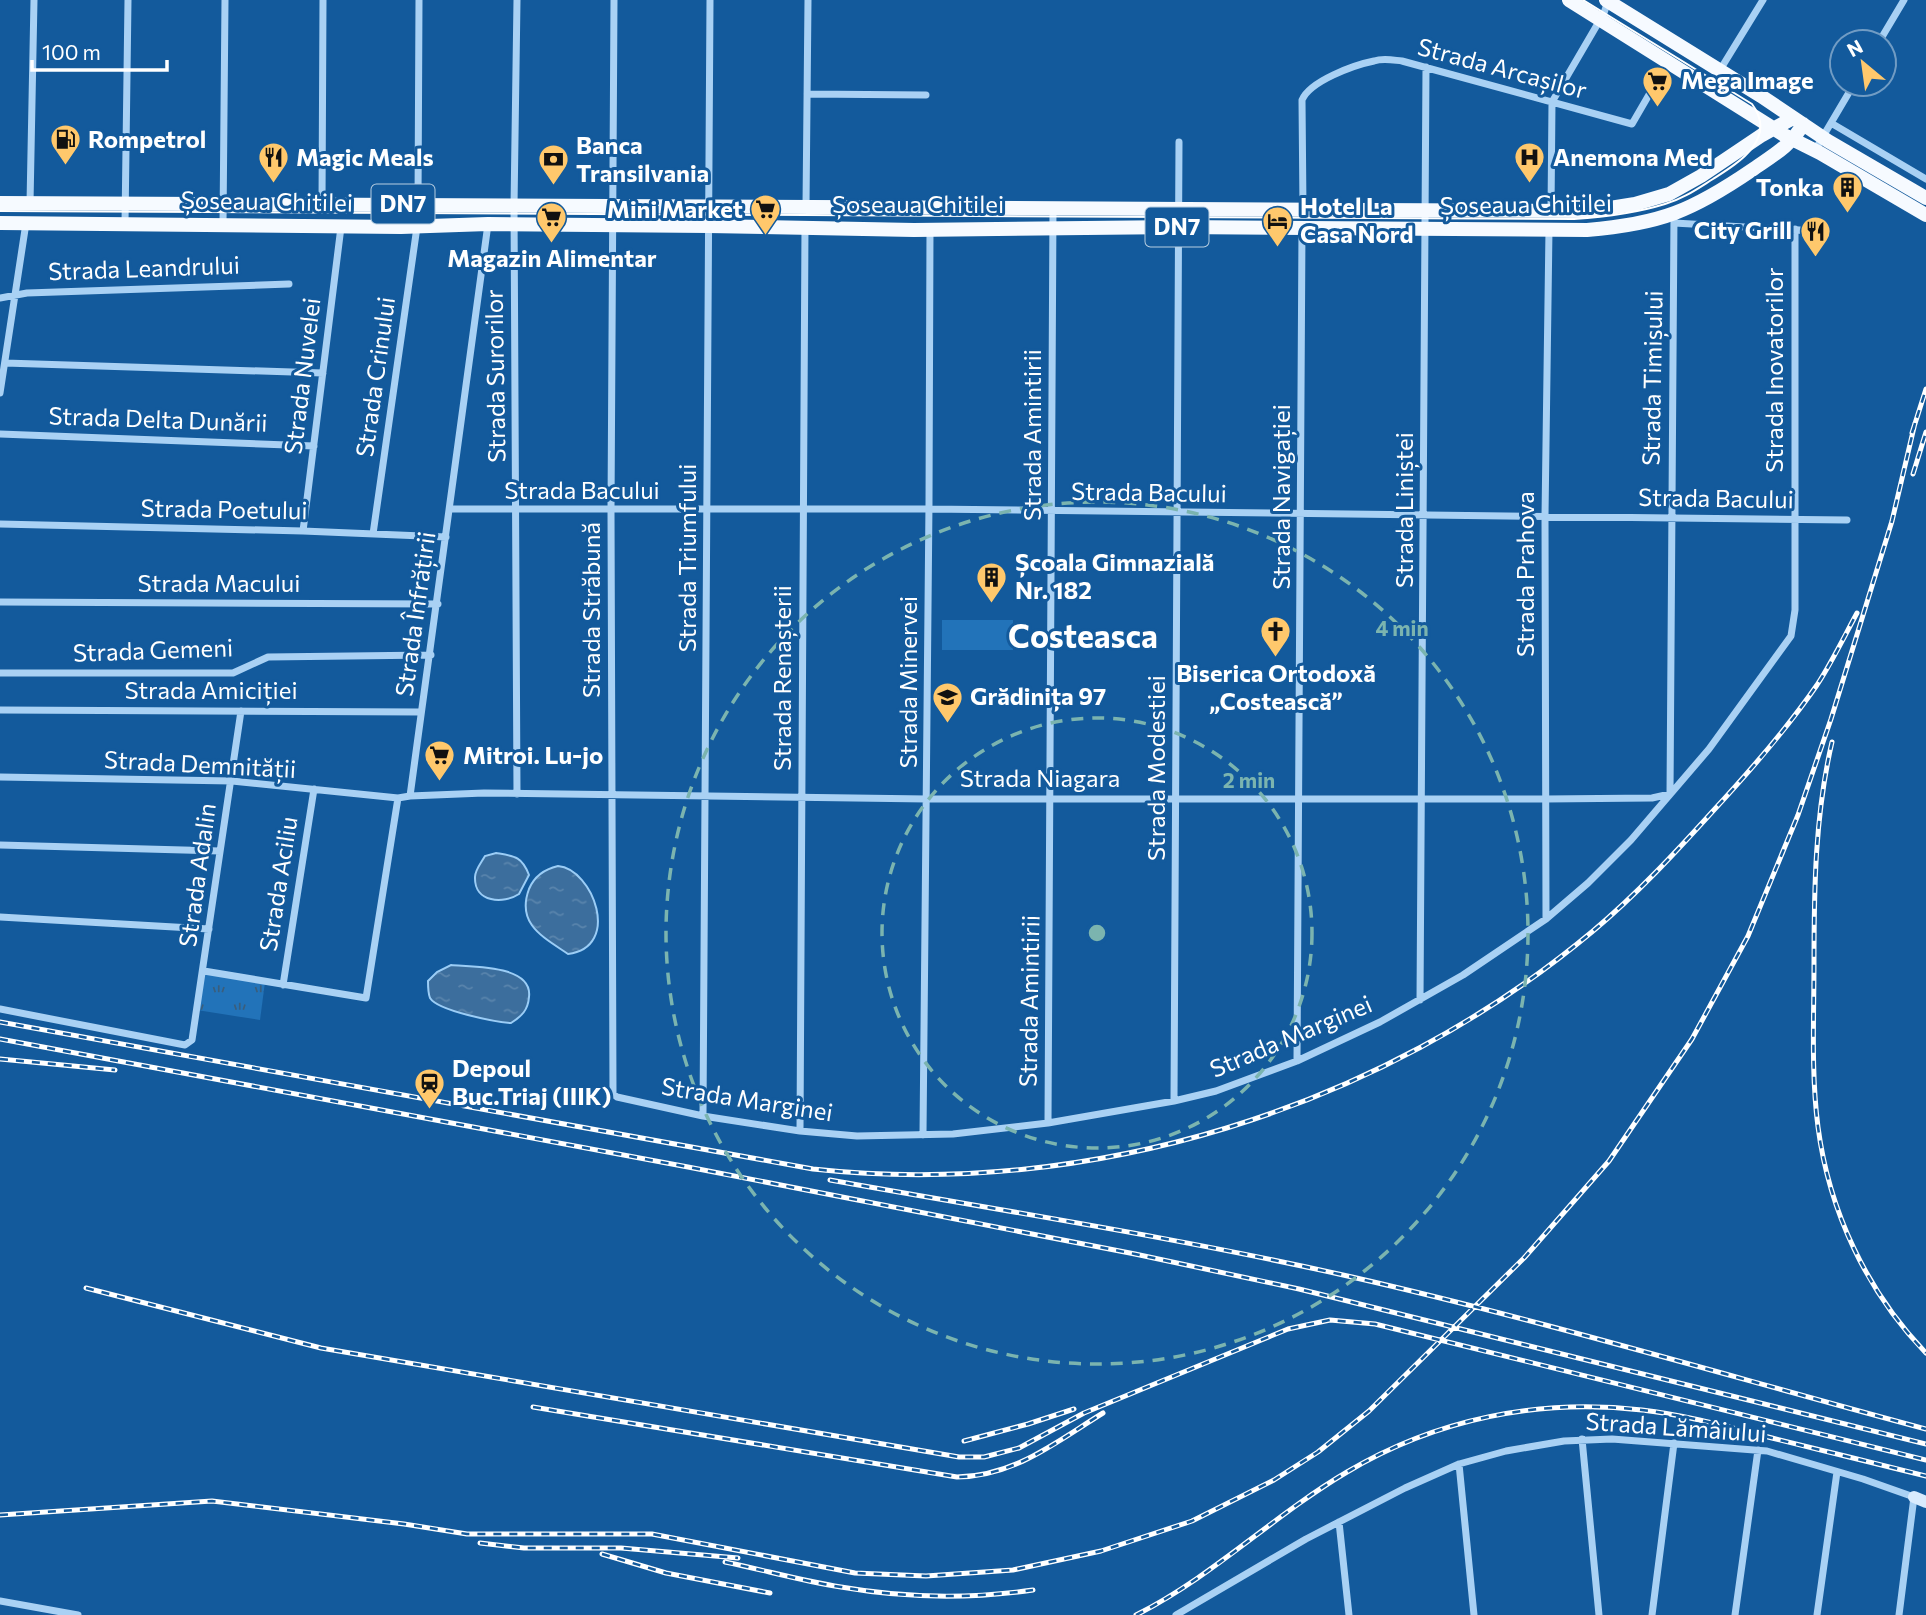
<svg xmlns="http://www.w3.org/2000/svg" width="1926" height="1615" font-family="Commissioner,sans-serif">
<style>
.grass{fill:#2273b9}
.park{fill:url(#park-tufts)}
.water{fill:url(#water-ripples);stroke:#9bcdf6;stroke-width:2}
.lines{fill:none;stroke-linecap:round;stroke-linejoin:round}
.street{stroke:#a9d1f4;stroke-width:7}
.secondary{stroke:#d9ebfd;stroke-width:12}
.primary{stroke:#f6faff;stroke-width:14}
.tram{stroke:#fff;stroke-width:2}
.rail-casing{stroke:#fff;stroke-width:5}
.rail{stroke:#135a9c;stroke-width:2.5;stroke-dasharray:8;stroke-linecap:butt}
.ring{fill:none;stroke:#7bb4af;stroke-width:3.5;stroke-dasharray:12 9}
.labels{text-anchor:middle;stroke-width:6;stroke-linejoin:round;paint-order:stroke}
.shield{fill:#135a9c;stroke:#b8cee1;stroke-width:2}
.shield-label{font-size:23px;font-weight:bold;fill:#fff}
.street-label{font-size:24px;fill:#fff;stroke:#135a9c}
.poi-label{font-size:24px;font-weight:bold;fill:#fff;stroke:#135a9c;text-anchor:start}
.district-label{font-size:32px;font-weight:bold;fill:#fff;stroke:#135a9c}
.centre{fill:#7bb4af;stroke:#135a9c;stroke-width:3.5}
.ring-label{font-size:21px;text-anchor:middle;font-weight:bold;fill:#7bb4af;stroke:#135a9c;stroke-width:6;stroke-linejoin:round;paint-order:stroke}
</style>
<defs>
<pattern id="park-tufts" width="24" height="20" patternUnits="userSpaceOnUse" patternTransform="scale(1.75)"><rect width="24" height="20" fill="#2273b9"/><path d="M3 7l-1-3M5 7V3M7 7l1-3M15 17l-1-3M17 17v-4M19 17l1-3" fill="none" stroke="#395e7d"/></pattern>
<pattern id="water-ripples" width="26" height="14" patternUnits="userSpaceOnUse" patternTransform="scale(1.75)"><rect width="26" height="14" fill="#3c6e9d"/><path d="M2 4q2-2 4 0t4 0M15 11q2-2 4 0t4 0" fill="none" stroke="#5984ac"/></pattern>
</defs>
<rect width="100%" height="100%" fill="#135a9c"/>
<path class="grass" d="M942 620H1013V650H942Z"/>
<path class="park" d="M204 971 265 982 260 1020 197 1010Z"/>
<path class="water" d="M496 853C514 856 522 856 529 875L519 894C504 904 474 903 475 877 475 870 481 863 485 856Z
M558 866C593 869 622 947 568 954 543 937 516 924 529 889 534 877 545 869 558 866Z
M451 965C473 967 533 965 529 997 528 1010 522 1016 511 1023 496 1022 438 1011 430 998 428 993 428 986 428 981L437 972Z"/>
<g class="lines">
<path class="street" d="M614 0 611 510 613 1094 617 1097 703 1116 800 1131 857 1136 953 1134 1048 1123 1174 1101 1216 1091 1297 1061 1380 1022 1463 975 1546 919 1588 883 1631 840 1709 749 1791 636 1795 610V229
M1879 42 1904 0
M1720 70 1763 0
M807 94 926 95
M1831 123 1926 179
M1815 150 1854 84
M30 203 34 0
M322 204 323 0
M418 204 419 0
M806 206 808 0
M1303 209 1302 100C1310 81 1354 65 1374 61 1383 58 1392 60 1402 61L1632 124 1668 62
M1551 211 1552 102 1604 13 1608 1
M125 223 128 0
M1674 223 1817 231
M223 224 225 0
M0 298 27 293 289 284
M5 363 323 373
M0 393 26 223
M0 434 314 446
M450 509H929L1847 520
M0 524 303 531 446 537
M303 531 341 227
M373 534 417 227
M0 602 438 604
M0 673H233L268 657 431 655
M0 710 421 712
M0 777 232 781 398 798
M517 794 514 206 517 0
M410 796 484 793 927 799H1546L1652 798 1670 794 1674 215
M0 845 220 851
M0 917 209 929
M1546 919 1545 516 1549 230
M204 971 366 998 398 798 410 796 488 224
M283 985 314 789
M1420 1000 1426 67
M0 1009 185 1045 192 1040 241 711
M1297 1061 1302 228
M1174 1101 1179 142
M703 1116 710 0
M1048 1123 1053 209
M800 1131 805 227
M923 1135 929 503 930 229
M1582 1439 1599 1615
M1459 1464 1474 1615
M1339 1522 1349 1615
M0 1601 78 1615
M1176 1615 1306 1539 1405 1488 1459 1464 1506 1451 1564 1441 1612 1439 1767 1451 1863 1479 1914 1497 1899 1615
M1652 1615 1674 1443
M1735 1615 1758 1450
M1817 1615 1837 1472"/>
<path class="secondary" d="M1914 1497 1926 1502"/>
<path class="primary" d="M1569 0 1784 135 1820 153 1926 215
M1606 0 1761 96 1828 141 1926 198
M0 203 1591 211 1635 204 1669 194 1701 176 1762 135 1793 118
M0 223 401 227 488 224 708 226 914 230 1178 227 1587 230C1660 224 1692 211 1752 170 1772 156 1791 146 1803 124"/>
<path class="tram" d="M0 211 1574 219C1604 217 1636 213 1665 204 1683 199 1697 189 1713 179 1738 163 1778 139 1752 104L1583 0"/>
<defs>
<path id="rail" d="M1912 433 1926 389
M1913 474 1926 432
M1832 742C1815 815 1814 889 1814 963 1814 1018 1811 1073 1818 1127 1829 1211 1867 1292 1926 1353
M0 1022 813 1169C1089 1199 1380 1109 1593 931 1637 894 1675 853 1713 811 1750 771 1786 730 1817 685 1832 662 1844 637 1857 613
M0 1039 688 1167 1135 1254 1299 1289 1926 1444
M0 1059 115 1070
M830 1180C1004 1211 1180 1238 1352 1277 1545 1321 1735 1378 1926 1429
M86 1288 321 1348 959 1457H984L1019 1448 1084 1413 1288 1329 1330 1320 1375 1324 1926 1460
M533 1407 957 1477C1015 1476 1056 1442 1103 1413
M964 1441 1028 1424 1074 1409
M0 1515 212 1501 404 1524 467 1534H652L855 1573 926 1576 1013 1570 1101 1551 1192 1521 1274 1480 1318 1452 1369 1411 1524 1258 1609 1161 1692 1039 1748 936 1798 815 1831 719 1892 521 1915 423
M480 1543 524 1548H621L738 1558
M602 1554 666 1573 770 1593
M725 1562C764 1570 802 1581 841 1587 904 1598 969 1599 1033 1590
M1136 1615C1212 1577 1274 1515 1347 1472 1436 1419 1539 1398 1642 1410 1686 1415 1729 1427 1772 1438 1823 1451 1875 1463 1926 1476"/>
</defs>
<use href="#rail" class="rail-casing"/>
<use href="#rail" class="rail"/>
</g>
<g class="ring">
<circle cx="1097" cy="933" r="215"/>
<circle cx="1097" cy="933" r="431"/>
</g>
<defs>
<symbol id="supermarket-pin" viewBox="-11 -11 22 30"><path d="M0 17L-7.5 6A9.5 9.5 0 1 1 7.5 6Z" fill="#ffc86c" stroke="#135a9c"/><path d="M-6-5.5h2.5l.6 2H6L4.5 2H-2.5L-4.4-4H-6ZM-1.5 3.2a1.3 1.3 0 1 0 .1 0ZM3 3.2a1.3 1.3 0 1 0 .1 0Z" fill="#111"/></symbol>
<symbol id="fuel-pin" viewBox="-11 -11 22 30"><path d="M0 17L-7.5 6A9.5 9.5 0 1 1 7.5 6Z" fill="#ffc86c" stroke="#135a9c"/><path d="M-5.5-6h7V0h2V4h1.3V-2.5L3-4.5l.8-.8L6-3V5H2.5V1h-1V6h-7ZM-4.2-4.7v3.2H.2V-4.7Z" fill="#111"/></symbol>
<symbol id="restaurant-pin" viewBox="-11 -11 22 30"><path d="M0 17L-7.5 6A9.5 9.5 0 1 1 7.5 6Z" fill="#ffc86c" stroke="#135a9c"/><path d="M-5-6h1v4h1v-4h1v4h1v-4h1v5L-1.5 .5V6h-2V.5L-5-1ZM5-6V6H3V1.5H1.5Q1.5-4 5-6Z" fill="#111"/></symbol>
<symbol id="hospital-pin" viewBox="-11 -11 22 30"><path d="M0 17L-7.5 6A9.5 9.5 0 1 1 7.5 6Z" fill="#ffc86c" stroke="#135a9c"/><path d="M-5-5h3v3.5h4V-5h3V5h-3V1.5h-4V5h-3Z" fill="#111"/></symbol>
<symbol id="bank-pin" viewBox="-11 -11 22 30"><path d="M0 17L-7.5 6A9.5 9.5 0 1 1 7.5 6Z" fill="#ffc86c" stroke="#135a9c"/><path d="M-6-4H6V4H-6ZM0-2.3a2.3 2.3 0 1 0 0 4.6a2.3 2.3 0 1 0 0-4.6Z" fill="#111"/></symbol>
<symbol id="building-pin" viewBox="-11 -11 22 30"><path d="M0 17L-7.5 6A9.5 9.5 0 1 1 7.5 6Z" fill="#ffc86c" stroke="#135a9c"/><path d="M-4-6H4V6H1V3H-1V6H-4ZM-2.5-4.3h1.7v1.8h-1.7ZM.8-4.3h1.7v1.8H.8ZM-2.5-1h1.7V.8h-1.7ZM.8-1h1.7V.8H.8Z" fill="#111"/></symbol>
<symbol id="hotel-pin" viewBox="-11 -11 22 30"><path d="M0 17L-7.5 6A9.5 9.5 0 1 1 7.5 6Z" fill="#ffc86c" stroke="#135a9c"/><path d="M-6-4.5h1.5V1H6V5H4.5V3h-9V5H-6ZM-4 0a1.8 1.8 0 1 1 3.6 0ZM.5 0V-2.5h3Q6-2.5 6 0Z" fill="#111"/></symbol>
<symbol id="church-pin" viewBox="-11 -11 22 30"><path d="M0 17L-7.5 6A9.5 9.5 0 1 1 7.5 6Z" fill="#ffc86c" stroke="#135a9c"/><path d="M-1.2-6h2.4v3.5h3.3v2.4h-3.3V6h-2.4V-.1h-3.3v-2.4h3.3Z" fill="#111"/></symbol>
<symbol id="school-pin" viewBox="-11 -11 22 30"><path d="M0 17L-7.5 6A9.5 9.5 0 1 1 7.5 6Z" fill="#ffc86c" stroke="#135a9c"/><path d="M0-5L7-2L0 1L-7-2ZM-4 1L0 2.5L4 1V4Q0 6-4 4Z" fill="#111"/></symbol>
<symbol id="station-pin" viewBox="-11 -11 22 30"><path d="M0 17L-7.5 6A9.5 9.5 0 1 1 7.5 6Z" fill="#ffc86c" stroke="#135a9c"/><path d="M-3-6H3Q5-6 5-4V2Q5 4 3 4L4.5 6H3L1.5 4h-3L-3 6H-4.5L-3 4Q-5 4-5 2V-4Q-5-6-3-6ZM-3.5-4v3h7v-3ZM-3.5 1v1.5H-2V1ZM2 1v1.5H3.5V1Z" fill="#111"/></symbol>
</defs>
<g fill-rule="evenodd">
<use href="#supermarket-pin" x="1640" y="64" width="35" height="47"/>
<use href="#fuel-pin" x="48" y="122" width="35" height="47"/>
<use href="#restaurant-pin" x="256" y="140" width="35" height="47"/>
<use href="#hospital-pin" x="1512" y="140" width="35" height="47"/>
<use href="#bank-pin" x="536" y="142" width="35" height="47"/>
<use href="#building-pin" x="1830" y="170" width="35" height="47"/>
<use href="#supermarket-pin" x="748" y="192" width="35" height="47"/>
<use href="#supermarket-pin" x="534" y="200" width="35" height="47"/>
<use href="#hotel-pin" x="1260" y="204" width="35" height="47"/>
<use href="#restaurant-pin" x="1798" y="214" width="35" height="47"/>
<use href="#building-pin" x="974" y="560" width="35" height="47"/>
<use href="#church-pin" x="1258" y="614" width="35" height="47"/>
<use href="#school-pin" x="930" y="680" width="35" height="47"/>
<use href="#supermarket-pin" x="422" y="738" width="35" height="47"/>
<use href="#station-pin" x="412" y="1066" width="35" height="47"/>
</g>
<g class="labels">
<g class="shield">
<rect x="371.5" y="184.5" width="63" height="39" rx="5"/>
<rect x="1145.5" y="207.5" width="63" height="39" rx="5"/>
</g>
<g class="shield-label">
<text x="403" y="212">DN7</text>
<text x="1177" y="235">DN7</text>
</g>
<g class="street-label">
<text transform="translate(1502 69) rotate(15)" y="8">Strada Arcașilor</text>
<text transform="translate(267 202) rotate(1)" y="8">Șoseaua Chitilei</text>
<text x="918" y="213">Șoseaua Chitilei</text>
<text transform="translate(1526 205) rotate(-1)" y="8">Șoseaua Chitilei</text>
<text transform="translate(144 269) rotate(-2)" y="8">Strada Leandrului</text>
<text transform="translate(1775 370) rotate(-90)" y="8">Strada Inovatorilor</text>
<text transform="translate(303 376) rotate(-83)" y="8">Strada Nuvelei</text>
<text transform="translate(496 376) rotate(-91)" y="8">Strada Surorilor</text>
<text transform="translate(376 377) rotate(-82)" y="8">Strada Crinului</text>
<text transform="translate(1653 378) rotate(-89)" y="8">Strada Timișului</text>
<text transform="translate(158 420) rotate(2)" y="8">Strada Delta Dunării</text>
<text transform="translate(1033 435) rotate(-90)" y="8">Strada Amintirii</text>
<text x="582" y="499">Strada Bacului</text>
<text transform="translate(1149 493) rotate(1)" y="8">Strada Bacului</text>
<text transform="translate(1282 497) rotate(-90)" y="8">Strada Navigației</text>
<text transform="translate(1716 499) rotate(1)" y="8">Strada Bacului</text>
<text transform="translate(224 510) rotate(1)" y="8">Strada Poetului</text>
<text transform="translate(1405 510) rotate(-90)" y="8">Strada Liniștei</text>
<text transform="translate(688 558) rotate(-90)" y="8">Strada Triumfului</text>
<text transform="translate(1526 574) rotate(-90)" y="8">Strada Prahova</text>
<text x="219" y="592">Strada Macului</text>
<text transform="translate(592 610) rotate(-90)" y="8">Strada Străbună</text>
<text transform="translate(416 614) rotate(-82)" y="8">Strada Înfrățirii</text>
<text transform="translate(153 651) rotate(-2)" y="8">Strada Gemeni</text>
<text transform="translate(783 678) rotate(-90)" y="8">Strada Renașterii</text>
<text transform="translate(909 682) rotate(-90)" y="8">Strada Minervei</text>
<text x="211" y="699">Strada Amiciției</text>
<text transform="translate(200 765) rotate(3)" y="8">Strada Demnității</text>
<text transform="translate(1157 768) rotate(-90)" y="8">Strada Modestiei</text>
<text x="1040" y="787">Strada Niagara</text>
<text transform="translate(198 875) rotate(-82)" y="8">Strada Adalin</text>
<text transform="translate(279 884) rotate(-81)" y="8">Strada Aciliu</text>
<text transform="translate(1030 1001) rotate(-89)" y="8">Strada Amintirii</text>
<text transform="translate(1291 1037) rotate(-23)" y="8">Strada Marginei</text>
<text transform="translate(747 1100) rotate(9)" y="8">Strada Marginei</text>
<text transform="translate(1676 1428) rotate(4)" y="8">Strada Lămâiului</text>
</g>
<g class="poi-label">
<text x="1681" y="89">Mega Image</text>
<text x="88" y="148">Rompetrol</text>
<text x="576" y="154">Banca<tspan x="576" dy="28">Transilvania</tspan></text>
<text x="296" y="166">Magic Meals</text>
<text x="1553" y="166">Anemona Med</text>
<text x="1824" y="196" text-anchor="end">Tonka</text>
<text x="1300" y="215">Hotel La<tspan x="1300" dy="28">Casa Nord</tspan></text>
<text x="743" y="218" text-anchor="end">Mini Market</text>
<text x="1792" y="239" text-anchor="end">City Grill</text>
<text x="552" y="267" text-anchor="middle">Magazin Alimentar</text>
<text x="1015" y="571">Școala Gimnazială<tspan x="1015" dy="28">Nr. 182</tspan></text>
<text x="1276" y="682" text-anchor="middle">Biserica Ortodoxă<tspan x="1276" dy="28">„Costească”</tspan></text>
<text x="970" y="705">Grădinița 97</text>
<text x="463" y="764">Mitroi. Lu-jo</text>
<text x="452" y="1077">Depoul<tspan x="452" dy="28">Buc.Triaj (IIIK)</tspan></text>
</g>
<g class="district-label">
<text x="1083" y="648">Costeasca</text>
</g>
</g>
<circle cx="1097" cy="933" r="10" class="centre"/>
<g class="ring-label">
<text x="1402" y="636">4 min</text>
<text x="1249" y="788">2 min</text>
</g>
<g transform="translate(1863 63) rotate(331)"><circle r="33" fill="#135a9c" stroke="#719cc4" stroke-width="2"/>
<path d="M0-5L12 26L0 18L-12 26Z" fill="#ffc86c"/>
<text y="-10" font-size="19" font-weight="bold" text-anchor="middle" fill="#ffffff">N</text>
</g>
<path d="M32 60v10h135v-10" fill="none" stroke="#ffffff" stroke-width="3.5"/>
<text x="42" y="60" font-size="21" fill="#ffffff" stroke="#135a9c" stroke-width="5" paint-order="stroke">100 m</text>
</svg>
